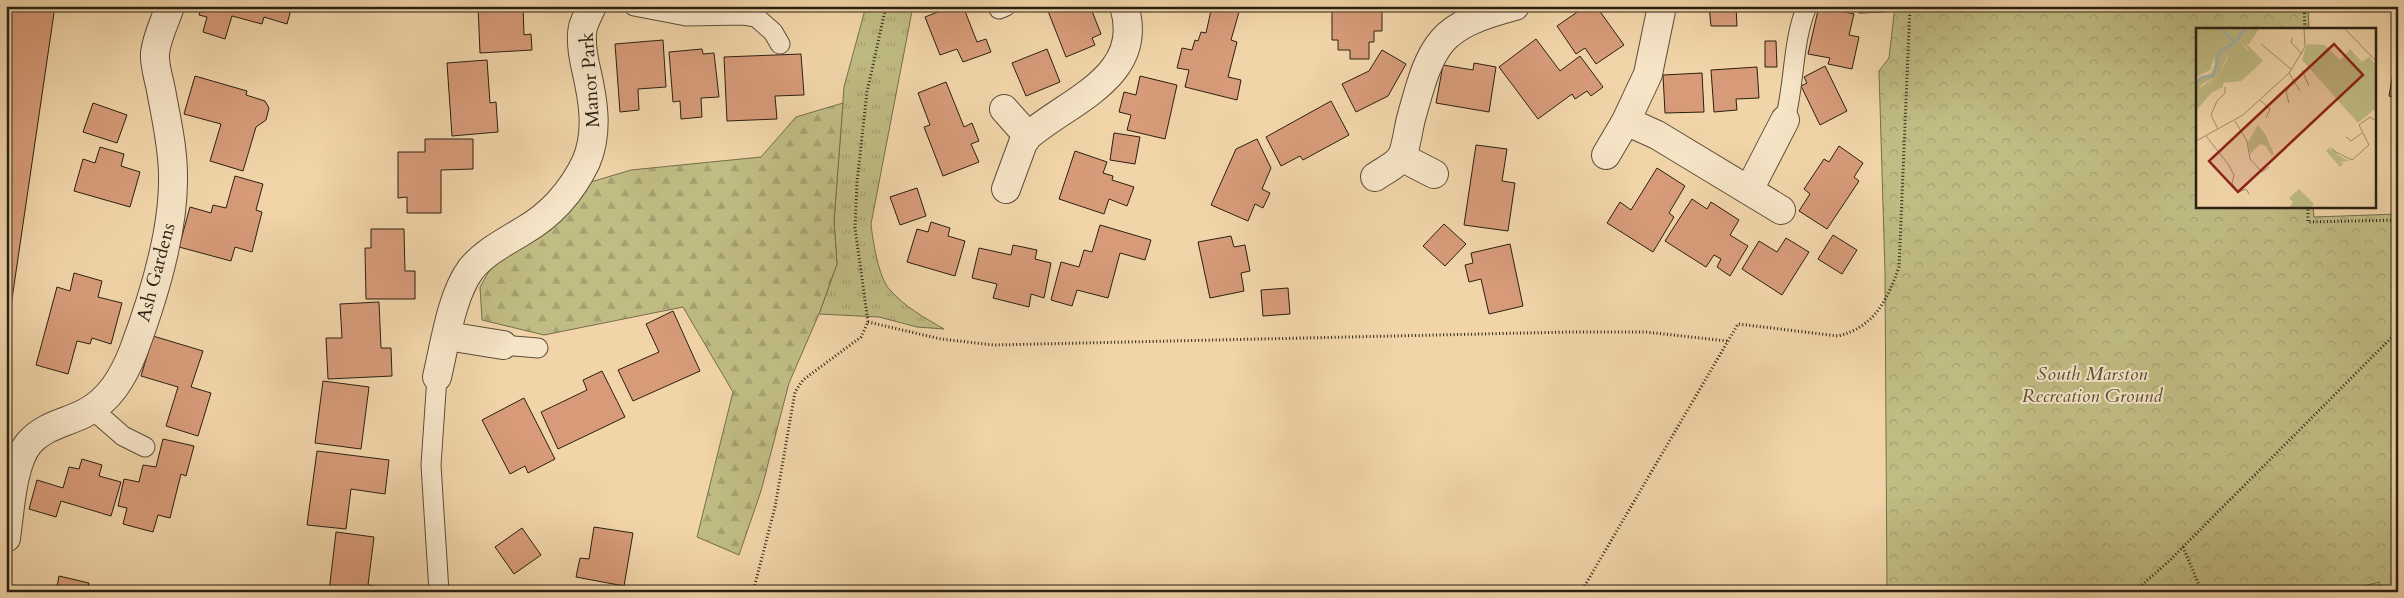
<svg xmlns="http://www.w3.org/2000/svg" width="2404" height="598" font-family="Cardo,serif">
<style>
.grass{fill:url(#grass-tufts);stroke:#756e4c}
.forest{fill:url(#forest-firs);stroke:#756e4c}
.park{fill:url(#park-crowns);stroke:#756e4c}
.garden{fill:#c0bc84;stroke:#756e4c}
.building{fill:#d79b79;stroke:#2a2013}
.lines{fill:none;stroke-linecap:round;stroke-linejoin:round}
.service-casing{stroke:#5c4d38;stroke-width:21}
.minor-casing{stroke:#5c4d38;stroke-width:30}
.path{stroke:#2a2013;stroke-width:3;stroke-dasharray:1 2.5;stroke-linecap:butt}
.service{stroke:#f6e4c7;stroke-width:19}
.minor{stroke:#f6e4c7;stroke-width:28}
.labels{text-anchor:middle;stroke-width:4;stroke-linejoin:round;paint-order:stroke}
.street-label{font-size:19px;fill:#2a2013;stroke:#f6e4c7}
.park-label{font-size:19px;font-style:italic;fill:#574f35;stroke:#f6e4c7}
.inset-river{fill:none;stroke:#9eb6b3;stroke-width:2.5}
.inset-road{fill:none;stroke:#a18d6d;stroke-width:1}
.view{fill:#8f2418;fill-opacity:0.15;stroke:#8f2418;stroke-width:2.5}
.inset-edge{fill:none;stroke:#2a2013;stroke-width:2.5}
</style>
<defs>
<pattern id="grass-tufts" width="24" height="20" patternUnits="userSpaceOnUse" patternTransform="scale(1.25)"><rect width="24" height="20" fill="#c0bc84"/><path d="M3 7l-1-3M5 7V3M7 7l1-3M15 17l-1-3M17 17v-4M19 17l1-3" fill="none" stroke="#a5a171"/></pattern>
<pattern id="forest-firs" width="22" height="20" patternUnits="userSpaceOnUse" patternTransform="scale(1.25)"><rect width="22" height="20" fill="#c0bc84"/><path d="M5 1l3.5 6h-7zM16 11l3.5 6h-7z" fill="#a5a171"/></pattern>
<pattern id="park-crowns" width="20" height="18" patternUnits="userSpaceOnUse" patternTransform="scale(1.25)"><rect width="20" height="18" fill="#c0bc84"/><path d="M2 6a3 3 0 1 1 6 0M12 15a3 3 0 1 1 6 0" fill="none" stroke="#a5a171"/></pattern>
</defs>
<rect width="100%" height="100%" fill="#f1d5a9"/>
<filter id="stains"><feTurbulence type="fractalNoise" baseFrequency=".004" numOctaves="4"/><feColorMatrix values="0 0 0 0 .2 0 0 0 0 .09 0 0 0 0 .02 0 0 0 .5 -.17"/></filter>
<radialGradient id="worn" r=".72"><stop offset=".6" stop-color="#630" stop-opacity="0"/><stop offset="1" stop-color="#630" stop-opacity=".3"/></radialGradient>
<path class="grass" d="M866 6H913L871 224C873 241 878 277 890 290 905 307 925 318 944 329L917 327 879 317 819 314 837 264 834 221 844 87Z"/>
<path class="forest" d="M843 103 834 221 837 264 819 314 789 383 761 491 739 555 697 537 733 392 683 307 544 335 482 320 480 287 492 266 584 184 631 170 761 157 796 117Z"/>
<path class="park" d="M1895 6H2308L2309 29H2198V206H2313L2314 217 2398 214V592H1887L1885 273 1879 71 1889 58Z"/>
<path class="garden" d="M2379 582 2382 591 2379 592H2342Z"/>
<path class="building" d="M6 6H55L6 340Z
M202 6H292L287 24 264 17 262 24 232 16 225 39 203 32 207 17 199 15Z
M478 6H523L524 35 531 34 532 50 480 53Z
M953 6H963L977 42 986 39 991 52 963 62 957 49 940 55 925 17Z
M1046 6H1090L1101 34 1092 38 1095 45 1066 57Z
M1212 6 1239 12 1231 40 1237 42 1228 77 1241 80 1237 100 1185 87 1189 70 1177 68 1182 48 1192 50 1195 40 1198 41 1201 32 1206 33Z
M1332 6H1371V11L1382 12V31H1374V42H1369V59H1350V50H1338V40H1332Z
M1586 6H1596L1624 45 1596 64 1585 48 1576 54 1557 26Z
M1709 6H1736L1737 26H1711Z
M1819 6 1854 14 1849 35 1859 37 1852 69 1828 64 1830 58 1808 54Z
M1859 6H1886V12L1859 13Z
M1536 39 1560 71 1580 56 1603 87 1591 96 1587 91 1575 99 1572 94 1538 119 1499 67Z
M663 40 666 87 638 89 639 110 620 112 615 44Z
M1765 41H1776L1777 67H1765Z
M2398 44V98L2389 96Z
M702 49 703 54 714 53 719 97 701 98 702 117 681 119 680 101 673 102 669 52Z
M1047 49 1060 82 1026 96 1012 63Z
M1382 50 1406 64 1388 96 1356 112 1342 84 1369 71Z
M801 54 804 95 775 96 777 119 727 121 724 57Z
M487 60 490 103 496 102 498 132 452 136 447 63Z
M1474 63 1496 67 1489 112 1436 103 1443 65 1473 70Z
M1825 66 1847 111 1820 125 1801 86 1807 83 1804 77Z
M1757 67 1759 98 1736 99 1737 110 1714 112 1711 70Z
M1702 73 1704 112 1665 113 1663 75Z
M195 76 247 91 246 95 265 101 269 108 266 120 256 127 243 171 210 161 221 124 184 114Z
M1140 76 1177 85 1165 139 1127 130 1131 115 1119 112 1124 92 1136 95Z
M946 82 964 127 972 123 979 141 971 144 979 162 943 176 924 127 930 125 918 93Z
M1331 101 1349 135 1303 160 1300 156 1281 166 1266 137Z
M93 103 127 115 117 143 83 132Z
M1114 133 1140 137 1135 164 1110 160Z
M425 139H473V169L441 170V213H407V197L398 198V152H425Z
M1257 139 1271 168 1262 189 1270 193 1263 208 1255 204 1248 221 1211 205 1236 149Z
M1476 145 1507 149 1502 181 1515 183 1508 231 1464 225Z
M1839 146 1863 163 1854 177 1859 181 1827 229 1799 211 1810 194 1804 189 1824 159 1829 162Z
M100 147 124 154 121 166 140 172 130 207 74 191 83 159 95 163Z
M1075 151 1107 162 1103 173 1113 176 1112 180 1134 187 1127 206 1109 199 1104 214 1059 199Z
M1657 168 1685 186 1669 213 1674 217 1653 252 1607 223 1620 202 1631 210Z
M235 176 263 184 256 210 262 212 252 252 235 247 231 261 179 247 190 207 211 213 213 205 226 208Z
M917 188 926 216 900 225 890 197Z
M1692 199 1707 209 1711 202 1739 220 1730 235 1748 246 1730 276 1717 267 1721 259 1714 255 1706 267 1665 241Z
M931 222 950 228 948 236 965 241 955 276 907 262 917 229 928 232Z
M1444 224 1466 244 1445 266 1423 246Z
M1100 225 1151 240 1145 260 1120 253 1108 298 1077 290 1072 306 1051 300 1061 262 1079 267 1084 250 1092 252Z
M371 229H404L405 271H415V299H366L365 248H371Z
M1833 235 1857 250 1842 274 1818 259Z
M1231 236 1234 247 1245 245 1250 271 1241 273 1244 291 1210 298 1198 242Z
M1786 238 1809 252 1782 295 1742 269 1759 241 1777 252Z
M1510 244 1523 306 1489 314 1481 279 1469 282 1465 265 1473 263 1471 253Z
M1013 245 1037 250 1035 259 1051 263 1044 298 1031 294 1029 307 993 298 997 284 972 278 979 248 1011 255Z
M74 273 102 281 98 297 122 303 111 344 92 338 90 344 77 341 68 374 36 365 57 287 70 291Z
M1288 288 1290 314 1263 316 1261 290Z
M379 302 381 348H391L392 376 328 379 326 338H342L340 304Z
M673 311 700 371 633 401 618 370 659 352 646 324Z
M153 336 203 351 191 387 211 393 198 436 166 426 178 387 141 376Z
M602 371 625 417 558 449 541 412 587 390 583 380Z
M323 381 369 387 361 449 315 443Z
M524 398 555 459 528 473 525 466 510 474 482 420Z
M163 439 194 446 186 476 181 474 170 518 158 515 153 532 123 524 127 508 118 506 124 479 139 482 143 465 156 467Z
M317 451 389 460 385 494 351 489 346 529 307 525Z
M82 459 102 465 99 476 121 482 111 516 61 501 56 517 29 509 37 480 63 488 69 467 79 469Z
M594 527 633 533 624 586 576 577 580 558 589 559Z
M522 528 541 555 514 574 495 547Z
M336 532 374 537 368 585 409 592H329Z
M59 576 89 583 87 592H56Z
M581 587 613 592H581Z
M151 588 181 592H150Z"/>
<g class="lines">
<defs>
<path id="service" d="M634 6 686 16 743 15 756 17 773 32 780 44
M999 9 1006 6
M1785 120C1795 82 1792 42 1807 6
M503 345 538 348
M437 377 431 465 439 592
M92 409 123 436 145 447"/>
<path id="minor" d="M1004 109 1028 136C1070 100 1146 76 1124 6
M1626 121 1657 135 1781 210
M1606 155 1626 121 1648 74 1662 6
M1401 157 1434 174
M1375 177C1382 172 1398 164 1402 156 1407 145 1408 128 1412 115 1432 42 1439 26 1515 6
M1006 189 1023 143 1028 136
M1749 190 1785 120
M447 336 503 345
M437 377C445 344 451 296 471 269 485 252 505 242 523 231 551 215 572 191 586 162 599 132 593 99 586 69 583 56 580 40 583 27 585 20 589 13 592 6
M6 538C10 511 12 464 29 443 45 425 66 423 85 413 110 400 123 377 133 352 153 299 174 233 173 176 173 147 166 118 161 90 159 79 154 65 155 53 157 36 165 22 170 6"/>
</defs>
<use href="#service" class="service-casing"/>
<use href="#minor" class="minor-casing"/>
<path class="path" d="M2304 6 2305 29
M2308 206V222L2398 220
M868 322 941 339 994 345 1570 332H1646L1727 341
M2183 547 2202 592
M753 592 775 507 795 392 803 380 861 337 868 322 855 228 857 182 867 92 886 6
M1581 592 1738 324 1838 336C1875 327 1887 300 1899 267L1910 6
M2134 592 2169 561 2398 331"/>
<use href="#service" class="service"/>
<use href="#minor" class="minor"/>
</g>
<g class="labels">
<g class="street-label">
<text transform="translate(589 80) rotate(-94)" y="7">Manor Park</text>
<text transform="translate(155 272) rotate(-75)" y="7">Ash Gardens</text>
</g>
<g class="park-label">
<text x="2092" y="380">South Marston<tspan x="2092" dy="22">Recreation Ground</tspan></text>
</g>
</g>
<g transform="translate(2196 28)">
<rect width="180" height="180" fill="#f1d5a9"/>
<path d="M50 0 63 1 53 16 44 13 59 32 41 47 38 42 52 34 31 29 22 49 13 55 0 72V63L19 49 26 29 50 6ZM18 29 14 42 0 49V40ZM134 119 135 124 136 119 142 127 153 133 144 134 147 136 144 139 130 123ZM103 161 118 176 114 180 94 179 97 174 93 170Z" fill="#c0bc84"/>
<path d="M15 0H50V6L26 29 19 49 6 56 0 65 3 49 15 46 19 36 18 29 0 40V15L15 5ZM44 13 49 14 67 33 45 53 27 55V59L15 65 0 83 1 65 22 49 35 24 46 19 54 23ZM62 97 69 106 78 126 75 127 70 118 64 116 54 126 52 114Z" fill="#c0bc84"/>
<path d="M0 0H15L16 5 0 15ZM111 16 129 17 144 32 154 21 166 34 173 29 180 36V80L162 95 106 32Z" fill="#c0bc84"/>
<path d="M175 48 180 54V72L161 89 147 72Z" fill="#c0bc84"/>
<path class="inset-river" d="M25 0 38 14M0 57 4 50 18 47 23 24 40 14 49 0"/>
<path class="inset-road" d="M148 0 180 33M96 10 95 14 106 26M65 16 96 42M106 42 113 58M93 45 104 63M64 72 74 81 70 90M93 75 90 64 98 51M39 93 51 113 54 131 66 144 73 139M22 101 15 87 21 73 29 65V59M10 108 32 136 38 147 36 155 42 164 50 161 53 166M150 109 155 113 166 105M0 113 47 87 93 45 109 19 108 0M136 122 156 132 173 117 163 97 174 89 180 93"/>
<path class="view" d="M138 16 167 47 42 164 13 133Z"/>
<rect width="180" height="180" class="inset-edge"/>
</g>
<rect width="2404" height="598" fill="none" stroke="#f1d5a9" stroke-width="25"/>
<rect x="8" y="8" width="2389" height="583" fill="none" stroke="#2a2013" stroke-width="2.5"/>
<rect x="12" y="12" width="2379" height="573" fill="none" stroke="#2a2013"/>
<rect width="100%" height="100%" filter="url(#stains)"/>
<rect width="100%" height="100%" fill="url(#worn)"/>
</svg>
